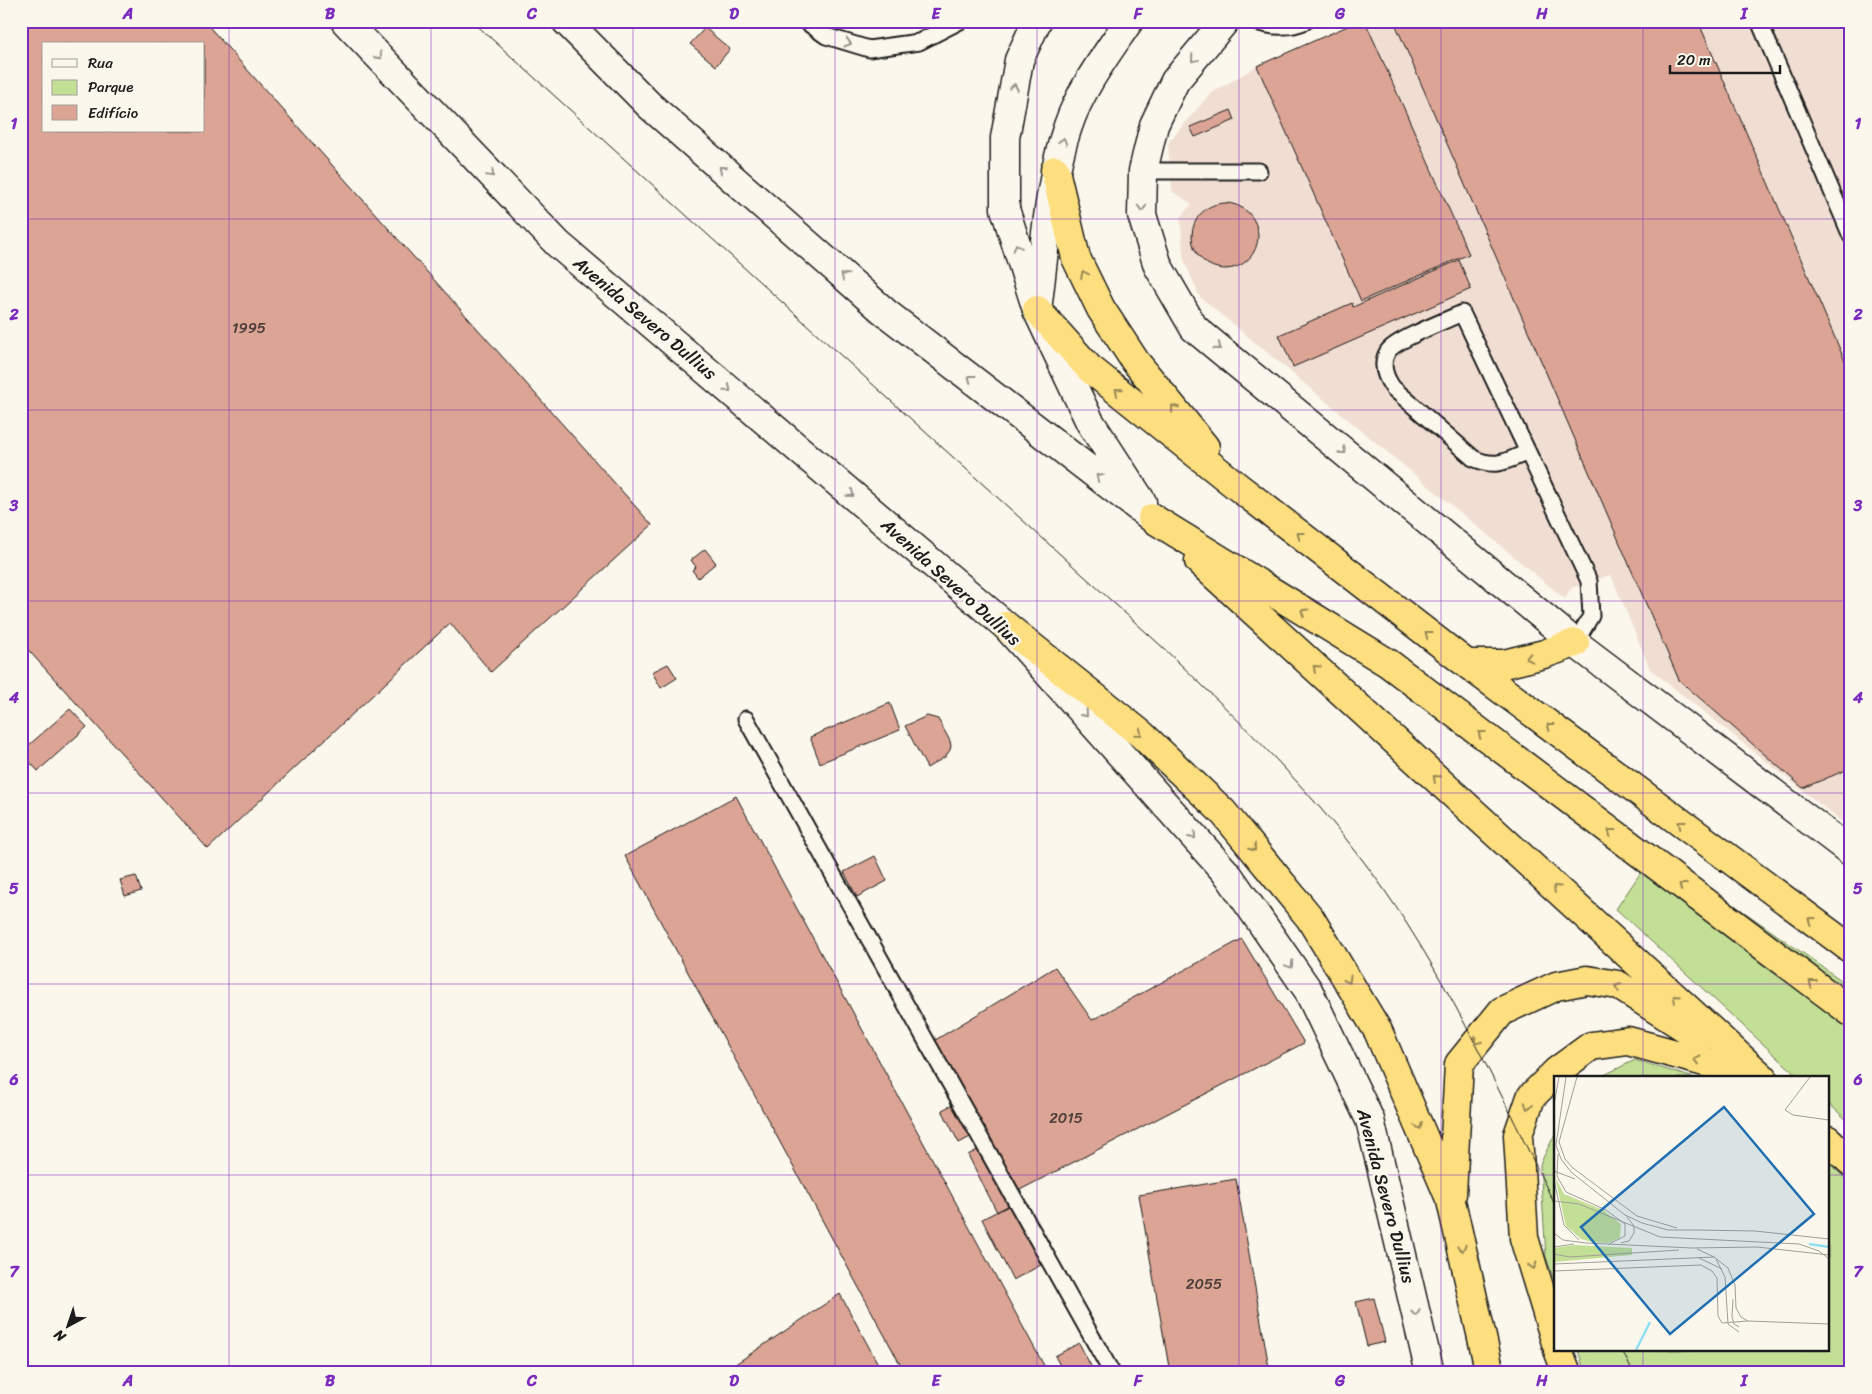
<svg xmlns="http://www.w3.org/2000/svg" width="1872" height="1394" font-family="Sriracha,sans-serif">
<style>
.built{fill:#f1ded2}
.green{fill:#c3df96;stroke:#707e59}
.building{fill:#dba494;stroke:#1c1c1c;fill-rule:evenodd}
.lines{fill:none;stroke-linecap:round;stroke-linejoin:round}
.lane-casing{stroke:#1c1c1c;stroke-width:19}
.street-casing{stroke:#1c1c1c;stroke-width:31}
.secondary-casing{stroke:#1c1c1c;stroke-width:31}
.highway-casing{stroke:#1c1c1c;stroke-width:31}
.lane{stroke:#fbf7ec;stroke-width:15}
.street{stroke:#fbf7ec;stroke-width:28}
.secondary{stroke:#fbf7ec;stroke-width:28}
.highway{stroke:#fddf80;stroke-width:28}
.tram{stroke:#1c1c1c;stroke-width:1}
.oneway{stroke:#97948e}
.oneway2{stroke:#988753}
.grid{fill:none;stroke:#7b2cbf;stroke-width:1;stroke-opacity:0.55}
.labels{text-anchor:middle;stroke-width:5;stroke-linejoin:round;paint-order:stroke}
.number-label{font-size:15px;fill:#4c3e3a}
.street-label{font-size:18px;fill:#1c1c1c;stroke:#fbf7ec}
.inset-river{fill:none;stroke:#91dff0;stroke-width:2.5}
.inset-road{fill:none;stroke:#a29f99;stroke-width:1}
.view{fill:#1f6fb2;fill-opacity:0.15;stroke:#1f6fb2;stroke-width:2.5}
.inset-edge{fill:none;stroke:#1c1c1c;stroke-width:2.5}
.neatline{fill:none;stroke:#7b2cbf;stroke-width:2}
.grid-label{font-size:16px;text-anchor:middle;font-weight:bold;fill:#7b2cbf}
</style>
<rect width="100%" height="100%" fill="#fbf7ec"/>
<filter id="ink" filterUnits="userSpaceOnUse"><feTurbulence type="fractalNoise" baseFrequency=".02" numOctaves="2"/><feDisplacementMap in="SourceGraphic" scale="10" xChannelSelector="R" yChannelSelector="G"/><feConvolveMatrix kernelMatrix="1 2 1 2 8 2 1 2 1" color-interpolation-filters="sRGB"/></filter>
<g filter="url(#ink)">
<path class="built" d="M1357 21H1851V829L1650 669 1611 575 1571 588 1565 599 1200 297 1184 260 1180 217 1192 204 1172 191 1168 143 1210 94 1257 66Z"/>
<path class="green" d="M1656 850 1851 987V1124L1828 1103V1078H1800L1616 909Z
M1635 1060 1694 1078H1598Z
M1556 1132V1286L1546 1257 1540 1164Z
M1828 1162 1851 1184V1373H1585L1578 1350H1828Z"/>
<path class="building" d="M21 21H204L652 525 491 672 450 623 208 849 21 642ZM44 44H204V131H44Z
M1359 21H1365L1469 254 1361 301 1257 66Z
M1394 21H1698L1851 375V768L1803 788 1679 680Z
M705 28 730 49 716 66 690 44Z
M1231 110 1235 120 1195 137 1190 127Z
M1192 236a33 33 0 1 1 66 0a33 33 0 1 1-66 0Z
M1459 260 1471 289 1293 367 1279 335 1352 303 1353 307Z
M705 549 716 563 698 578 692 570 696 567 691 560Z
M668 664 677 678 661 688 652 672Z
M890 703 900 730 820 763 810 737Z
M70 709 87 727 38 771 21 752Z
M927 716 938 719 950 741 951 746 950 750 945 757 927 768 905 726Z
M736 796 1048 1373H905L625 856Z
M875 856 887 881 857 897 844 872Z
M136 876 141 891 125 896 120 880Z
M1242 939 1304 1043 1014 1193 932 1042 1055 967 1092 1020Z
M956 1103 974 1135 959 1143 942 1110Z
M983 1147 1012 1204 997 1212 968 1155Z
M1236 1179 1270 1373H1170L1139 1195Z
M1010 1205 1041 1265 1013 1280 982 1219Z
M840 1294 883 1373H722Z
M1374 1298 1385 1342 1367 1346 1356 1302Z
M1079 1343 1094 1372 1064 1373 1055 1356Z"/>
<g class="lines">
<defs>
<path id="lane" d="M805 21 826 36 869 49 919 42 960 21
M1253 21C1270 27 1289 29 1306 21
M1759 21 1851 236
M1143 171H1259
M1528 452C1506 461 1496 469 1473 458L1393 388C1385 377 1380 364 1388 351 1397 339 1447 320 1462 313L1589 581 1591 616 1575 643
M746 719 1112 1373"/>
<path id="street" d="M1225 21 1175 81 1154 125 1143 171 1142 215 1158 266 1194 328 1575 643 1851 852
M1037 310C1045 250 1048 183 1068 126 1081 88 1106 55 1129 21"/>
<path id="secondary" d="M345 21 558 244 1006 626 1229 876 1308 990 1370 1120 1430 1373
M566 21 649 105 886 313 1152 518
M1037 21 1019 60 1005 138V209L1037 310 1090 422 1142 502"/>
<path id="highway" d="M1055 170 1076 258 1101 309 1135 361 1205 447
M1037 310 1089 368 1238 487 1467 664 1851 949
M1152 518 1388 663 1851 1012
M1199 561 1763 1078
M1006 626 1141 734 1223 812 1310 918 1378 1031 1451 1201 1490 1373
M1467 664H1504L1544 654 1575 643
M1828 1140 1851 1162
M1452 1194 1459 1064 1502 1011 1556 986 1587 980 1618 985 1701 1038
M1556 1343 1524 1238 1518 1135 1531 1097 1557 1071 1591 1046 1628 1041 1759 1077
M1558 1350 1567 1373"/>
</defs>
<use href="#lane" class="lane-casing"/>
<use href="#street" class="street-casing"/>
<use href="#secondary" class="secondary-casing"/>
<use href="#highway" class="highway-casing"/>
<use href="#lane" class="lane"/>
<use href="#street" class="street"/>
<use href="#secondary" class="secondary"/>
<use href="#highway" class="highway"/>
<path class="tram" d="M472 21 1158 643C1238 719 1319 797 1383 888 1452 987 1503 1099 1556 1207
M1622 1350 1633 1373"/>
</g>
<defs><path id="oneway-chevron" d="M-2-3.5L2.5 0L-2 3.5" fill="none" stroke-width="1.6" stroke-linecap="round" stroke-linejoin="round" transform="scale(1.25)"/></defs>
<g class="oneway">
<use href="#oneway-chevron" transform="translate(848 43) rotate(16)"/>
<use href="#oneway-chevron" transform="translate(379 56) rotate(46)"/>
<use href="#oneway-chevron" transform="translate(1194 59) rotate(130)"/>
<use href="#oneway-chevron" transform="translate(1014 87) rotate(-79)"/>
<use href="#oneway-chevron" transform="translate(1063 141) rotate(-74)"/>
<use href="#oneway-chevron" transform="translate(722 169) rotate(-139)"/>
<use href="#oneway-chevron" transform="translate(491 174) rotate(46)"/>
<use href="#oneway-chevron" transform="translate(1142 208) rotate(90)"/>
<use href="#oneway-chevron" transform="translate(1017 247) rotate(-108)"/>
<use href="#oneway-chevron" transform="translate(844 276) rotate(-139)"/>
<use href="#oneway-chevron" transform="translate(1218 347) rotate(40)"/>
<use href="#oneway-chevron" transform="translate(971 378) rotate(-142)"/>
<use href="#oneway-chevron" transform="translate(728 389) rotate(40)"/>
<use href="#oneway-chevron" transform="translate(1343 451) rotate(40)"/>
<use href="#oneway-chevron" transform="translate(1099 477) rotate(-142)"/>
<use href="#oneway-chevron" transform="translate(851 494) rotate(40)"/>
<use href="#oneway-chevron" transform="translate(1085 714) rotate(48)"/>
<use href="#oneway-chevron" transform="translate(1193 836) rotate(48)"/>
<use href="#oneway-chevron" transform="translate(1290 965) rotate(56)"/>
<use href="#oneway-chevron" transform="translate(1416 1313) rotate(77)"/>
</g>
<g class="oneway2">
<use href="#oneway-chevron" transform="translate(1084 274) rotate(-116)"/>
<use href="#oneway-chevron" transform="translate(1118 391) rotate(-141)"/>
<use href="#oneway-chevron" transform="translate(1174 408) rotate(-129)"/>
<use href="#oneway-chevron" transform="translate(1300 535) rotate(-142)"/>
<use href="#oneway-chevron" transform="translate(1304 612) rotate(-148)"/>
<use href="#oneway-chevron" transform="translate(1428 634) rotate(-142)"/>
<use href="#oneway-chevron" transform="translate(1529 658) rotate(167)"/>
<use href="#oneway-chevron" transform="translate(1316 668) rotate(-138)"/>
<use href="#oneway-chevron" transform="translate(1550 726) rotate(-143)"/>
<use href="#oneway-chevron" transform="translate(1139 733) rotate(40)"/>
<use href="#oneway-chevron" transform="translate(1481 734) rotate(-143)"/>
<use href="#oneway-chevron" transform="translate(1436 778) rotate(-138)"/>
<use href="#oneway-chevron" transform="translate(1681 824) rotate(-143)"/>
<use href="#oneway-chevron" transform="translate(1611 832) rotate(-143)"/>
<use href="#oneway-chevron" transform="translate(1253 848) rotate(51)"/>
<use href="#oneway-chevron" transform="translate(1682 886) rotate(-143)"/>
<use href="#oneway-chevron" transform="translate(1556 888) rotate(-138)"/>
<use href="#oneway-chevron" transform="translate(1811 920) rotate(-144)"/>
<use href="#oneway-chevron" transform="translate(1348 980) rotate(59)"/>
<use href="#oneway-chevron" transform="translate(1812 983) rotate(-143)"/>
<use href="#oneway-chevron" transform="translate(1618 987) rotate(-159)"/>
<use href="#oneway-chevron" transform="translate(1676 998) rotate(-138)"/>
<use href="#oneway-chevron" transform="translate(1477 1041) rotate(129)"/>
<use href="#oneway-chevron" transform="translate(1697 1060) rotate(-164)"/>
<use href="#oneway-chevron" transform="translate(1528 1106) rotate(109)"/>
<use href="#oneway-chevron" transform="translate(1419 1126) rotate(67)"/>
<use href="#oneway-chevron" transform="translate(1462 1248) rotate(78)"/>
<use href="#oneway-chevron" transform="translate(1533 1266) rotate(73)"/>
</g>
</g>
<path class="grid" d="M229 21V1373M431 21V1373M633 21V1373M835 21V1373M1037 21V1373M1239 21V1373M1441 21V1373M1643 21V1078M21 219H1851M21 410H1851M21 601H1851M21 793H1851M21 984H1851M21 1175H1556M1828 1175H1851M1643 1350V1373"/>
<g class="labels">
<g class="number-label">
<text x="249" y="333">1995</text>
<text x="1066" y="1123">2015</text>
<text x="1204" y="1289">2055</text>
</g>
<g class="street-label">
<text transform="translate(645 318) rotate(40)" y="6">Avenida Severo Dullius</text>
<text transform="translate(951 582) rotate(42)" y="6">Avenida Severo Dullius</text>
<text transform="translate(1386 1196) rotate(75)" y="6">Avenida Severo Dullius</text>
</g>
</g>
<g transform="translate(1554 1076)">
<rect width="275" height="275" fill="#fbf7ec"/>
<path d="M1 101 10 118 49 134 67 148 66 162 54 167 38 166 27 163 12 150ZM21 169 78 172V179L0 186V172Z" fill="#c3df96"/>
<path class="inset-river" d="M255 168 275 171M82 274 96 246"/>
<path class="inset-road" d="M12 1 2 69 7 83 17 96 71 139 88 147 114 154H142M23 1 5 66 11 83 19 92 83 140 123 152M256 1 231 34 239 39 275 44M0 29 5 1M4 78 3 100 12 116 52 134 71 148V160L55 168M0 95 21 103M0 104 10 149 25 164M0 125 25 128 106 161 245 168 265 175 275 183M142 154 201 155 275 163M0 157 9 164 32 167 138 172M67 167 75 165 80 157V150L73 141M0 171 20 168M138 172 203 171 275 179M143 173 160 181 174 192 181 209 182 232 187 241 194 245 275 248M0 178 16 181 125 174M145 182 168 193M162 183 171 201 174 248 185 256M0 188 160 181M0 195 147 189 158 195 163 202 164 240 168 247 194 245M179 223 178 241 180 248 185 251"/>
<path class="view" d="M170 31 260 138 116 258 27 151Z"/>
<rect width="275" height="275" class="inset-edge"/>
</g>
<rect width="1872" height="1394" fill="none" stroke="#fbf7ec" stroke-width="55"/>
<rect x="42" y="42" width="162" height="90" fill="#fbf7ec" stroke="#a29f99"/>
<rect x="52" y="59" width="25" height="8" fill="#fbf7ec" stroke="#a29f99"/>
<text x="88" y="68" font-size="15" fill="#1c1c1c">Rua</text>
<rect x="52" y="80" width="25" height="15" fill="#c3df96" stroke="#a29f99"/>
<text x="88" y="92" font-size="15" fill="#1c1c1c">Parque</text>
<rect x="52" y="105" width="25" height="15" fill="#dba494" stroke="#a29f99"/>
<text x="88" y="118" font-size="15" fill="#1c1c1c">Edifício</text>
<g transform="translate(68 1326) rotate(220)" stroke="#fbf7ec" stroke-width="4" paint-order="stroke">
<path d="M0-4L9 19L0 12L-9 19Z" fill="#1c1c1c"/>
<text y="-8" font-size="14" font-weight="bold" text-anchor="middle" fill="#1c1c1c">N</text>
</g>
<path d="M1670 65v8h110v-8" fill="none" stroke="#1c1c1c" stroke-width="2.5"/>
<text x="1677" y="65" font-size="15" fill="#1c1c1c" stroke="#fbf7ec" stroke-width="4" paint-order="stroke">20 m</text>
<rect x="28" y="28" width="1816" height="1338" class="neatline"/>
<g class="grid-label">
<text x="128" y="19">A</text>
<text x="330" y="19">B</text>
<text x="532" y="19">C</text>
<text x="734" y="19">D</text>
<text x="936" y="19">E</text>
<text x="1138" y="19">F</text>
<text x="1340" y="19">G</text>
<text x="1542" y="19">H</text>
<text x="1744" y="19">I</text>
<text x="14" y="129">1</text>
<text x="1858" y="129">1</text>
<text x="14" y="320">2</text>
<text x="1858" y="320">2</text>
<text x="14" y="511">3</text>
<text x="1858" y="511">3</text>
<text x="14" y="703">4</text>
<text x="1858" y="703">4</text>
<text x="14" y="894">5</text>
<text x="1858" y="894">5</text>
<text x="14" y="1085">6</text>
<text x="1858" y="1085">6</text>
<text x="14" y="1277">7</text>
<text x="1858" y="1277">7</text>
<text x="128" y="1386">A</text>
<text x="330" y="1386">B</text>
<text x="532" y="1386">C</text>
<text x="734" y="1386">D</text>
<text x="936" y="1386">E</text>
<text x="1138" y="1386">F</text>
<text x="1340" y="1386">G</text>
<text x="1542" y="1386">H</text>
<text x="1744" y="1386">I</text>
</g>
</svg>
